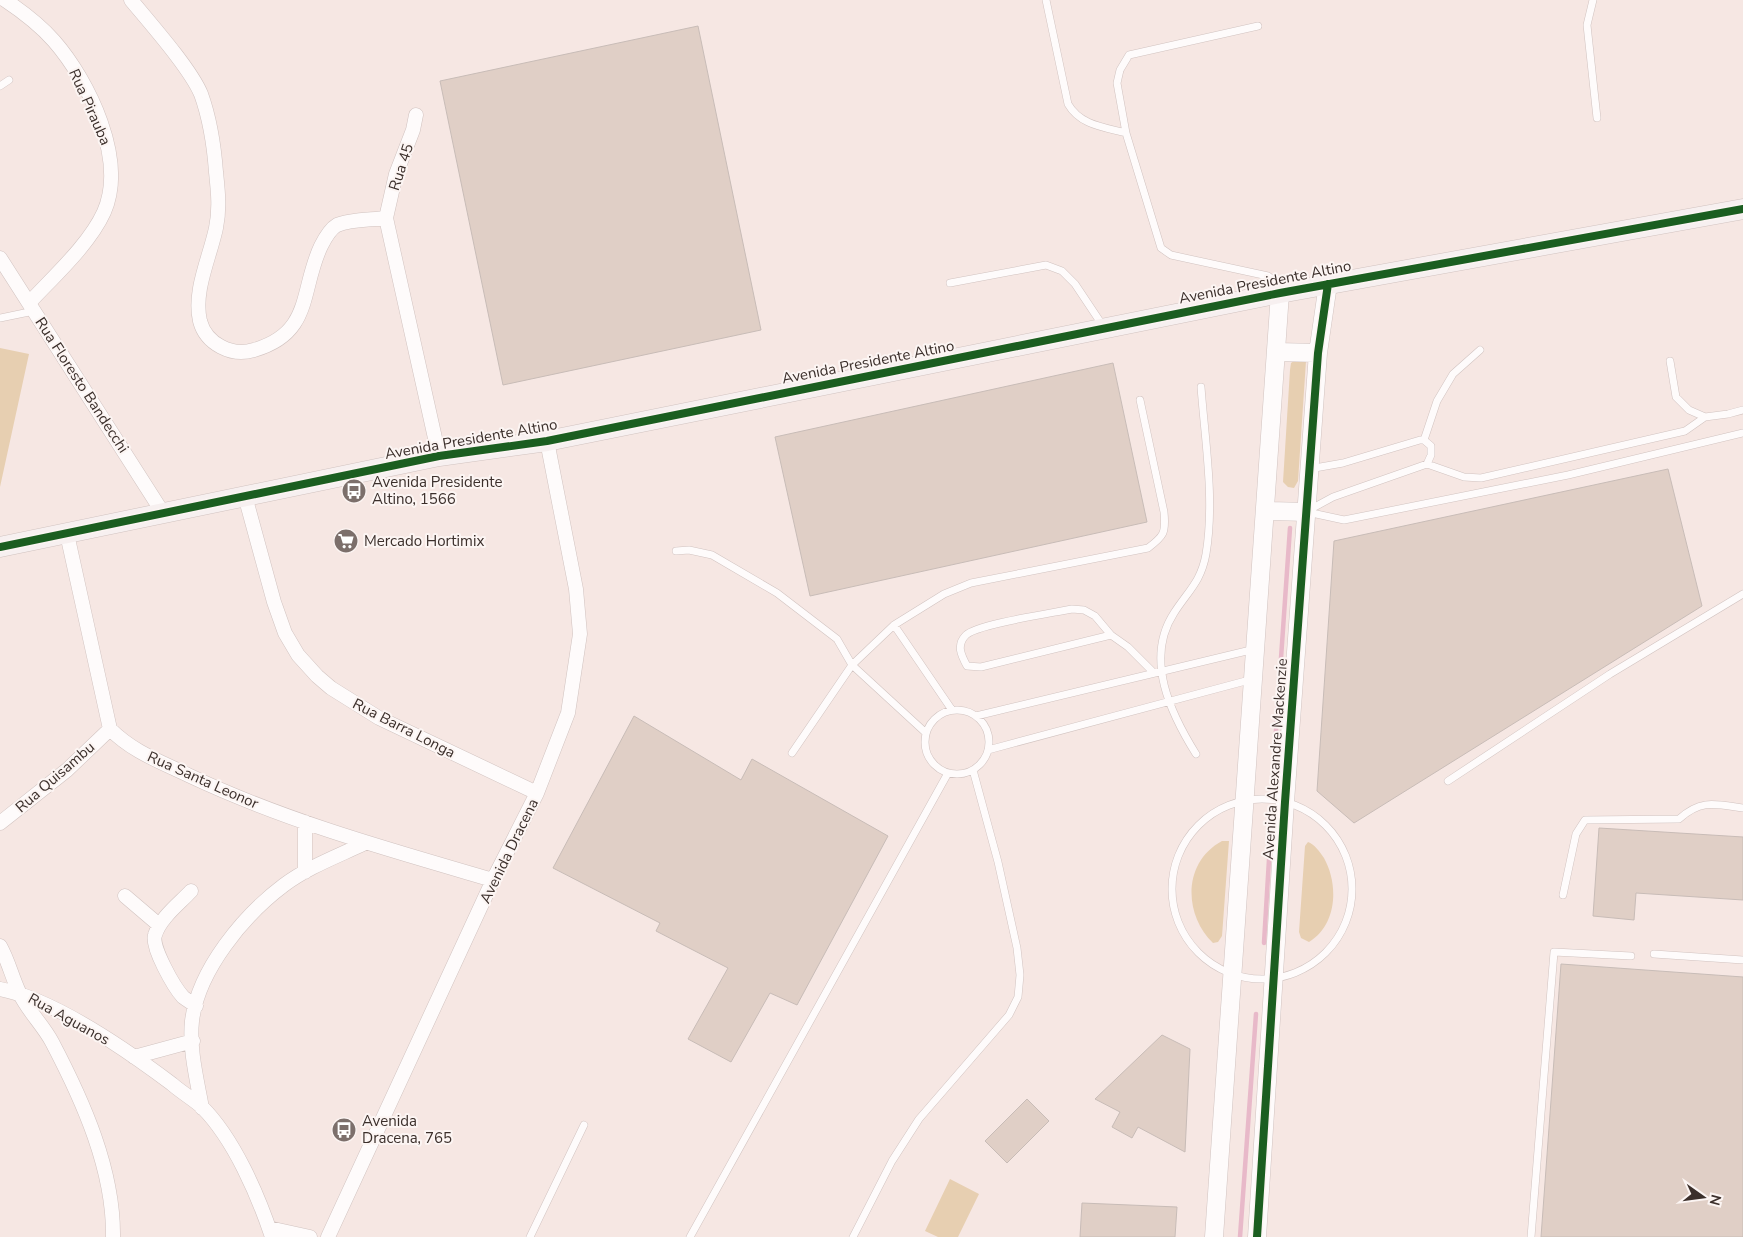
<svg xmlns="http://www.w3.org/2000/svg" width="1743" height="1237" font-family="'Nunito Sans',sans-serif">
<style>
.green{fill:#e7cfb1}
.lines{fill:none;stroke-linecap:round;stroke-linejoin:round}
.stream{stroke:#e8b9c9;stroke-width:4.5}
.building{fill:#e0cfc6;stroke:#c8bcb7}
.service-casing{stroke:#d1c3c0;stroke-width:8}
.minor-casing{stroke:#d1c3c0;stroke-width:15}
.tertiary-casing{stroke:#d1c3c0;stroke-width:19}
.secondary-casing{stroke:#d1c3c0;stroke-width:21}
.service{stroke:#fefbfb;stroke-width:7}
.minor{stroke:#fefbfb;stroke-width:14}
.tertiary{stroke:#fefbfb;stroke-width:18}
.secondary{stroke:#f7f0f0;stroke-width:20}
.cycleway-casing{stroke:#fcf5f3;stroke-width:11}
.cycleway{stroke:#1b5e20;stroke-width:8}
.labels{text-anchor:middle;stroke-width:4;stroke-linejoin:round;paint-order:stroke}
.street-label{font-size:15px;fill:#3b2f2b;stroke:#fcf5f3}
.poi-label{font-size:15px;fill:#3b2f2b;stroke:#fcf5f3;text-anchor:start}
</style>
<rect width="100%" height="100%" fill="#f6e7e3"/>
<path class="green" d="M0 348 29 354 0 487Z
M1301 356 1306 361 1298 481 1294 488 1288 487 1283 482 1290 370 1291 363Z
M1222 841H1229L1222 936 1218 942 1213 943C1183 914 1183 862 1222 841Z
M1308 842C1314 844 1320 852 1324 858 1339 885 1337 925 1309 942L1301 938 1299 932 1305 846Z
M950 1179 979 1194 958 1237H938L925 1231Z"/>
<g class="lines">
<path class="stream" d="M1275 745 1290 528
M1264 943 1270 843
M1240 1237 1256 1014"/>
</g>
<path class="building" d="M698 26 761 330 503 385 440 81Z
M1113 363 1147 522 810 596 775 437Z
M1668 469 1702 606 1354 823 1317 791 1334 541Z
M634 716 741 780 752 759 888 836 797 1005 770 993 731 1062 688 1039 728 968 656 931 660 923 553 868Z
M1599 828 1743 837V900L1636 893 1634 920 1593 916Z
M1561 964 1743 977V1237H1541Z
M1162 1035 1190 1049 1185 1152 1138 1127 1132 1138 1112 1127 1120 1112 1095 1099Z
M1027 1099 1049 1121 1007 1163 985 1141Z
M1082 1203 1177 1207 1175 1237H1080Z"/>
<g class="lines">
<defs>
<path id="service" d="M1046 0 1068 104C1080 125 1103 127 1126 133
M1593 0 1587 25 1597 118
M1258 26 1129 55 1120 70 1117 83 1126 133 1161 248 1171 255 1268 276 1279 284 1280 292
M0 86 9 80
M950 283 1046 265 1062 271 1075 284 1103 326
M0 318 34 311
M1670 361 1676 397 1689 410 1705 417 1728 414 1743 410
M1424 440 1437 401 1453 374 1480 350
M1427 464 1464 477 1481 478 1685 431 1705 417
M1309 510 1333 497 1427 464 1431 455V446L1424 440H1420L1343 463 1309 469
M1307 512 1344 520 1568 475 1743 433
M676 551 689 550 712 555 777 593 837 639 852 665 926 733
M894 625 952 710
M1111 635 981 667 967 666C961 655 956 645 966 635 977 624 1053 613 1072 609L1084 610 1095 616 1111 635 1128 647 1154 673
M925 742a32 32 0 1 1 64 0a32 32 0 1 1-64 0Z
M976 716 1255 649
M988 750 1253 679
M792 753 852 665 894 625 944 594 971 583 1148 548C1164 536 1166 533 1164 512L1140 400
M1196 754C1171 714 1144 659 1174 613 1188 591 1201 582 1206 554 1215 500 1205 441 1201 387
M1448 781 1610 674 1743 594
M1172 889a90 90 0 1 1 180 0a90 90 0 1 1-180 0Z
M1563 895 1576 834 1585 820 1679 819C1701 799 1715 804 1743 808
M1654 954 1743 960
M530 1237 584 1125
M690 1237 948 773
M853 1237 892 1161 919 1119 1009 1015 1018 997 1020 975 1017 948 998 862 973 770
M1531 1237 1554 952 1631 956"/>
<path id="minor" d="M5 0C23 12 40 25 54 41 89 81 127 160 104 212 89 245 53 277 29 303
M131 0C150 23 190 68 201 94 210 119 214 145 216 172 218 191 220 209 216 228 210 257 193 291 200 321 206 344 232 357 254 350 313 333 300 290 321 246 325 238 330 229 337 225 351 219 371 220 386 218L439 456
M386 218 396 174 413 130 416 115
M0 258 163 513
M245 496 274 602 285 633 298 655 317 676 331 688 379 718 537 793
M67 534 110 729C133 752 159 761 188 775 285 821 390 850 493 880
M305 822V872
M0 823 67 770 110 729
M191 891C180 903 160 918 155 935 151 947 174 987 183 997 187 1000 192 1003 196 1006
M125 896 159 925
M0 946C8 960 12 977 19 992 27 1010 43 1025 52 1042 83 1101 114 1170 113 1237
M0 989C53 999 128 1051 172 1084 181 1092 193 1099 202 1107 234 1139 258 1195 272 1237
M134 1057 193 1041
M202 1108C197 1080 189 1049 192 1021 198 970 244 915 284 885 308 867 338 856 365 843
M269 1228 310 1237
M328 1237 493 880 537 793 568 713 580 634 576 589 547 441"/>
<path id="tertiary" d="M1277 352 1318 353
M1267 511 1307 512
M1214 1237 1280 293
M1257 1237 1285 802 1318 353 1328 284"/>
<path id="secondary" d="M0 547 439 456 547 441 1280 293 1743 209"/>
</defs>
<use href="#service" class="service-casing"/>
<use href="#minor" class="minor-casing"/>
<use href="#tertiary" class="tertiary-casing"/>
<use href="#secondary" class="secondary-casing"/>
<use href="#service" class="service"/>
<use href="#minor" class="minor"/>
<use href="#tertiary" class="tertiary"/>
<use href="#secondary" class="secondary"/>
<defs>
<path id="cycleway" d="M0 547 439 456 547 441 1280 293 1743 209
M1257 1237 1285 802 1318 353 1328 284"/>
</defs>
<use href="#cycleway" class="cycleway-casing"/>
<use href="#cycleway" class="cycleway"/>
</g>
<defs>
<symbol id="bus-disc" viewBox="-11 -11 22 22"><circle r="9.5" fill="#7c6f6b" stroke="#fcf5f3"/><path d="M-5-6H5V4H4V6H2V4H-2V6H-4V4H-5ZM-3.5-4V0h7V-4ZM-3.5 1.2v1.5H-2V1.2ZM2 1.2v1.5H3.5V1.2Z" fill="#fff"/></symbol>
<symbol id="supermarket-disc" viewBox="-11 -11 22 22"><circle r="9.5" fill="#7c6f6b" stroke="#fcf5f3"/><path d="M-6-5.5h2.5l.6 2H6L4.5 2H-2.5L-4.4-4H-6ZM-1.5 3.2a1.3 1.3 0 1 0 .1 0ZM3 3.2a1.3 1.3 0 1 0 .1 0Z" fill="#fff"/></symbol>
</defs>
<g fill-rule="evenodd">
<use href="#bus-disc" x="340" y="477" width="28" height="28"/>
<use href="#supermarket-disc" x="332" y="527" width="28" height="28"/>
<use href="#bus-disc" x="330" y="1116" width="28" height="28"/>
</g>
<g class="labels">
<g class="street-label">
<text transform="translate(90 107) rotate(66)" y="5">Rua Pirauba</text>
<text transform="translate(401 167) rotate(-72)" y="5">Rua 45</text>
<text transform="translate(1265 282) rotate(-11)" y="5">Avenida Presidente Altino</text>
<text transform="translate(868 362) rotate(-11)" y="5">Avenida Presidente Altino</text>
<text transform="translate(82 385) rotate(57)" y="5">Rua Floresto Bandecchi</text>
<text transform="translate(471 439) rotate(-10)" y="5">Avenida Presidente Altino</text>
<text transform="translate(404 728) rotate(27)" y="5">Rua Barra Longa</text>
<text transform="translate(1275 759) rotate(-86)" y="5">Avenida Alexandre Mackenzie</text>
<text transform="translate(55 777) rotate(-41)" y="5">Rua Quisambu</text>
<text transform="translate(203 780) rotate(24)" y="5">Rua Santa Leonor</text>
<text transform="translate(509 851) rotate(-64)" y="5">Avenida Dracena</text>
<text transform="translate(69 1019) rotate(29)" y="5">Rua Aguanos</text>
</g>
<g class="poi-label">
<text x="372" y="487">Avenida Presidente<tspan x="372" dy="17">Altino, 1566</tspan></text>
<text x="364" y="546">Mercado Hortimix</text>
<text x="362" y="1126">Avenida<tspan x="362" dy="17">Dracena, 765</tspan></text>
</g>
</g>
<g transform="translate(1703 1197) rotate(104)" stroke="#fcf5f3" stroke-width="4" paint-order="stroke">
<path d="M0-4L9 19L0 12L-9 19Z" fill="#3b2f2b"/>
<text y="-8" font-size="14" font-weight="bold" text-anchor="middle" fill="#3b2f2b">N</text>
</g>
</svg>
